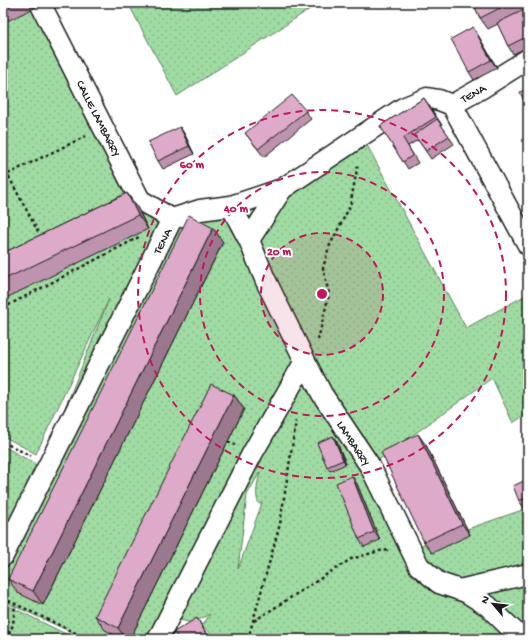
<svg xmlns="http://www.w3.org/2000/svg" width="531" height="642" font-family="'Gochi Hand',sans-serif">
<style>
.grass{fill:url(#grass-dots);stroke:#5e7c5f;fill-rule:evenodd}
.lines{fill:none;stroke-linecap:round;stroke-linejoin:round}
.minor-casing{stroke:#1c1c1c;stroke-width:23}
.path{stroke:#1c1c1c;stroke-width:2.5;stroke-dasharray:3 3;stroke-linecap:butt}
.minor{stroke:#fff;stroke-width:20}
.wall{fill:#be93ad;stroke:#1c1c1c}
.shaded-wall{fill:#9b788d;stroke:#1c1c1c}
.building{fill:#ddabc9;stroke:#1c1c1c}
.ring{fill:none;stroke:#c2185b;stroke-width:2;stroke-dasharray:7 5}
.labels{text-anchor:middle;stroke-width:4;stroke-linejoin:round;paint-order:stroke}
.street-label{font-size:12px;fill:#1c1c1c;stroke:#fff}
.centre{fill:#c2185b;stroke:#fff;stroke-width:2}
.ring-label{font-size:12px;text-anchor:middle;font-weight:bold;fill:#c2185b;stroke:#fff;stroke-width:4;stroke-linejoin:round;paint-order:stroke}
</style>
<defs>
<pattern id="grass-dots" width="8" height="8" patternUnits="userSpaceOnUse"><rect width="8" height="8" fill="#9fdba2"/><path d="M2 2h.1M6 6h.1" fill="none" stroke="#88bb8b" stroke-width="1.8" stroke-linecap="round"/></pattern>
</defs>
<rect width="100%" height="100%" fill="#fff"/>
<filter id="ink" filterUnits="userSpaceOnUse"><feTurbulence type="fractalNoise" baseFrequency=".025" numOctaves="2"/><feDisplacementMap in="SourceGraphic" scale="8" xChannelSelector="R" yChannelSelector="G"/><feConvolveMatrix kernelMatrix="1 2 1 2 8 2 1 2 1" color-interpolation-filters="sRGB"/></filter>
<g filter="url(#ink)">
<path class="grass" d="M3 3H40L140 200 172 219 231 206 362 136 466 328 528 294V413L513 423 492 378 370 466 410 549 528 508V639H218L202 626 210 614 193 623 175 619 169 635 176 632 179 639H87L3 601V493L8 495 3 493V446L41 467 109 299 36 454 3 436ZM260 472C258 482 254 495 259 504L262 503 238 569 247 495Z
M128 3H319L177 96Z
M3 603 76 639H3Z"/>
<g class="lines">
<defs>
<path id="minor" d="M40 3 140 200 172 219
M452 105 528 245
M231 206 249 240 265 279 305 361 322 394 370 466 419 566 439 583 466 592 488 606 522 639
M249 240 282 189
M3 556 172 219 200 210 231 206 282 189 403 108 427 98 439 100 452 105 482 88 528 59
M459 590 528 574
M158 639 252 454 305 361"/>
</defs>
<use href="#minor" class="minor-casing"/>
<path class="path" d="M3 166 41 237
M8 174 86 136
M3 308 141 236
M318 340 329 294 323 268 329 247 350 206 358 164
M3 442 31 456
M228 442 235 445
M3 497 8 500
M3 598 88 639
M254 621 351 559 379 551 390 550
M6 639 13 625 15 604
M248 639 280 524 296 421"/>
<use href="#minor" class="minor"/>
</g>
<path class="wall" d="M3 3H34L36 7 3 23Z
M473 3H528V47L513 54 508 46 498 24 488 29 480 18Z
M478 35 497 68 474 80 469 72Z
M424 98 442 125H441L454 144 431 159 418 140 408 146 418 163 408 169 380 126Z
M306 111 311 119 264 157 245 133Z
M180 127 185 135 194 154 163 169 158 161Z
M127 193 137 207 148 229 6 298 3 293V253Z
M223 242 43 605 18 593 8 579Z
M234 395 244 409 130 639H122L105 630 95 616Z
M336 440 346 464 330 471 327 467Z
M426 445 470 535 432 553 424 542Z
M352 476 357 484 380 540 364 547 359 539Z
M528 479V508L525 509 519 501Z"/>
<path class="shaded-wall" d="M473 27 478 35 497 68 491 60Z
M180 127 185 135 194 154 189 146Z
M127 193 137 207 148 229 138 215Z
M213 228 223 242 43 605 33 591Z
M234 395 244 409 130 639H126L118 628Z
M418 434 426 445 470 535 462 524Z
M333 436 336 440 346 464 343 460Z
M352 476 357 484 380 540 374 532Z
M197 618 202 626 210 639H209Z"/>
<path class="building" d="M473 3H510L480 18Z
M528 8V36L508 46 497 23Z
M473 27 491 60 469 72 451 39Z
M528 89V110L520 92Z
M292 95 306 111 258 149 245 133Z
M424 98 436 117 403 138 413 155 403 162 380 126Z
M437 119 449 136 426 151 414 135Z
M180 127 189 146 158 161 148 142Z
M127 193 138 215 3 280V253Z
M189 215 213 228 33 591 8 579Z
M211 384 234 395 118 628 95 616Z
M418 434 462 524 424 542 381 452Z
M333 436 343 460 327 467 317 443Z
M352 476 374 532 359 539 336 483Z
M528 479V497L519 501 513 486Z
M197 618 209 639H179L174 632Z"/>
</g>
<circle cx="322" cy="294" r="61" fill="#c2185b" fill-opacity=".12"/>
<g class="ring">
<circle cx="322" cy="294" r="61"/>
<circle cx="322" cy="294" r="122"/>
<circle cx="322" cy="294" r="184"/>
</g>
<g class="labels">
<g class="street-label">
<text transform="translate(473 93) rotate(-29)" y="4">TENA</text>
<text transform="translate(99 118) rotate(63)" y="4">CALLE LAMBARRY</text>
<text transform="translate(162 241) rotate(-63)" y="4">TENA</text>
<text transform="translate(354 443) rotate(57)" y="4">LAMBARRY</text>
</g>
</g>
<circle cx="322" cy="294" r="6" class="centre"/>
<g class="ring-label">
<text x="192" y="168">60 m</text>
<text x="236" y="212">40 m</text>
<text x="279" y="255">20 m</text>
</g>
<rect width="531" height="642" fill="none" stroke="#fff" stroke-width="16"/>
<rect x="8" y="8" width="515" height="626" fill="none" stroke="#1c1c1c" stroke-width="1.5" filter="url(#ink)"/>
<g transform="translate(493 604) rotate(298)" stroke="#ffffff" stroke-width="3" paint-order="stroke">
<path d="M0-3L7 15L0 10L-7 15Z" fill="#1c1c1c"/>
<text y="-6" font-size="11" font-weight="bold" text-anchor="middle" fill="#1c1c1c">N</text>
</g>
</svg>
